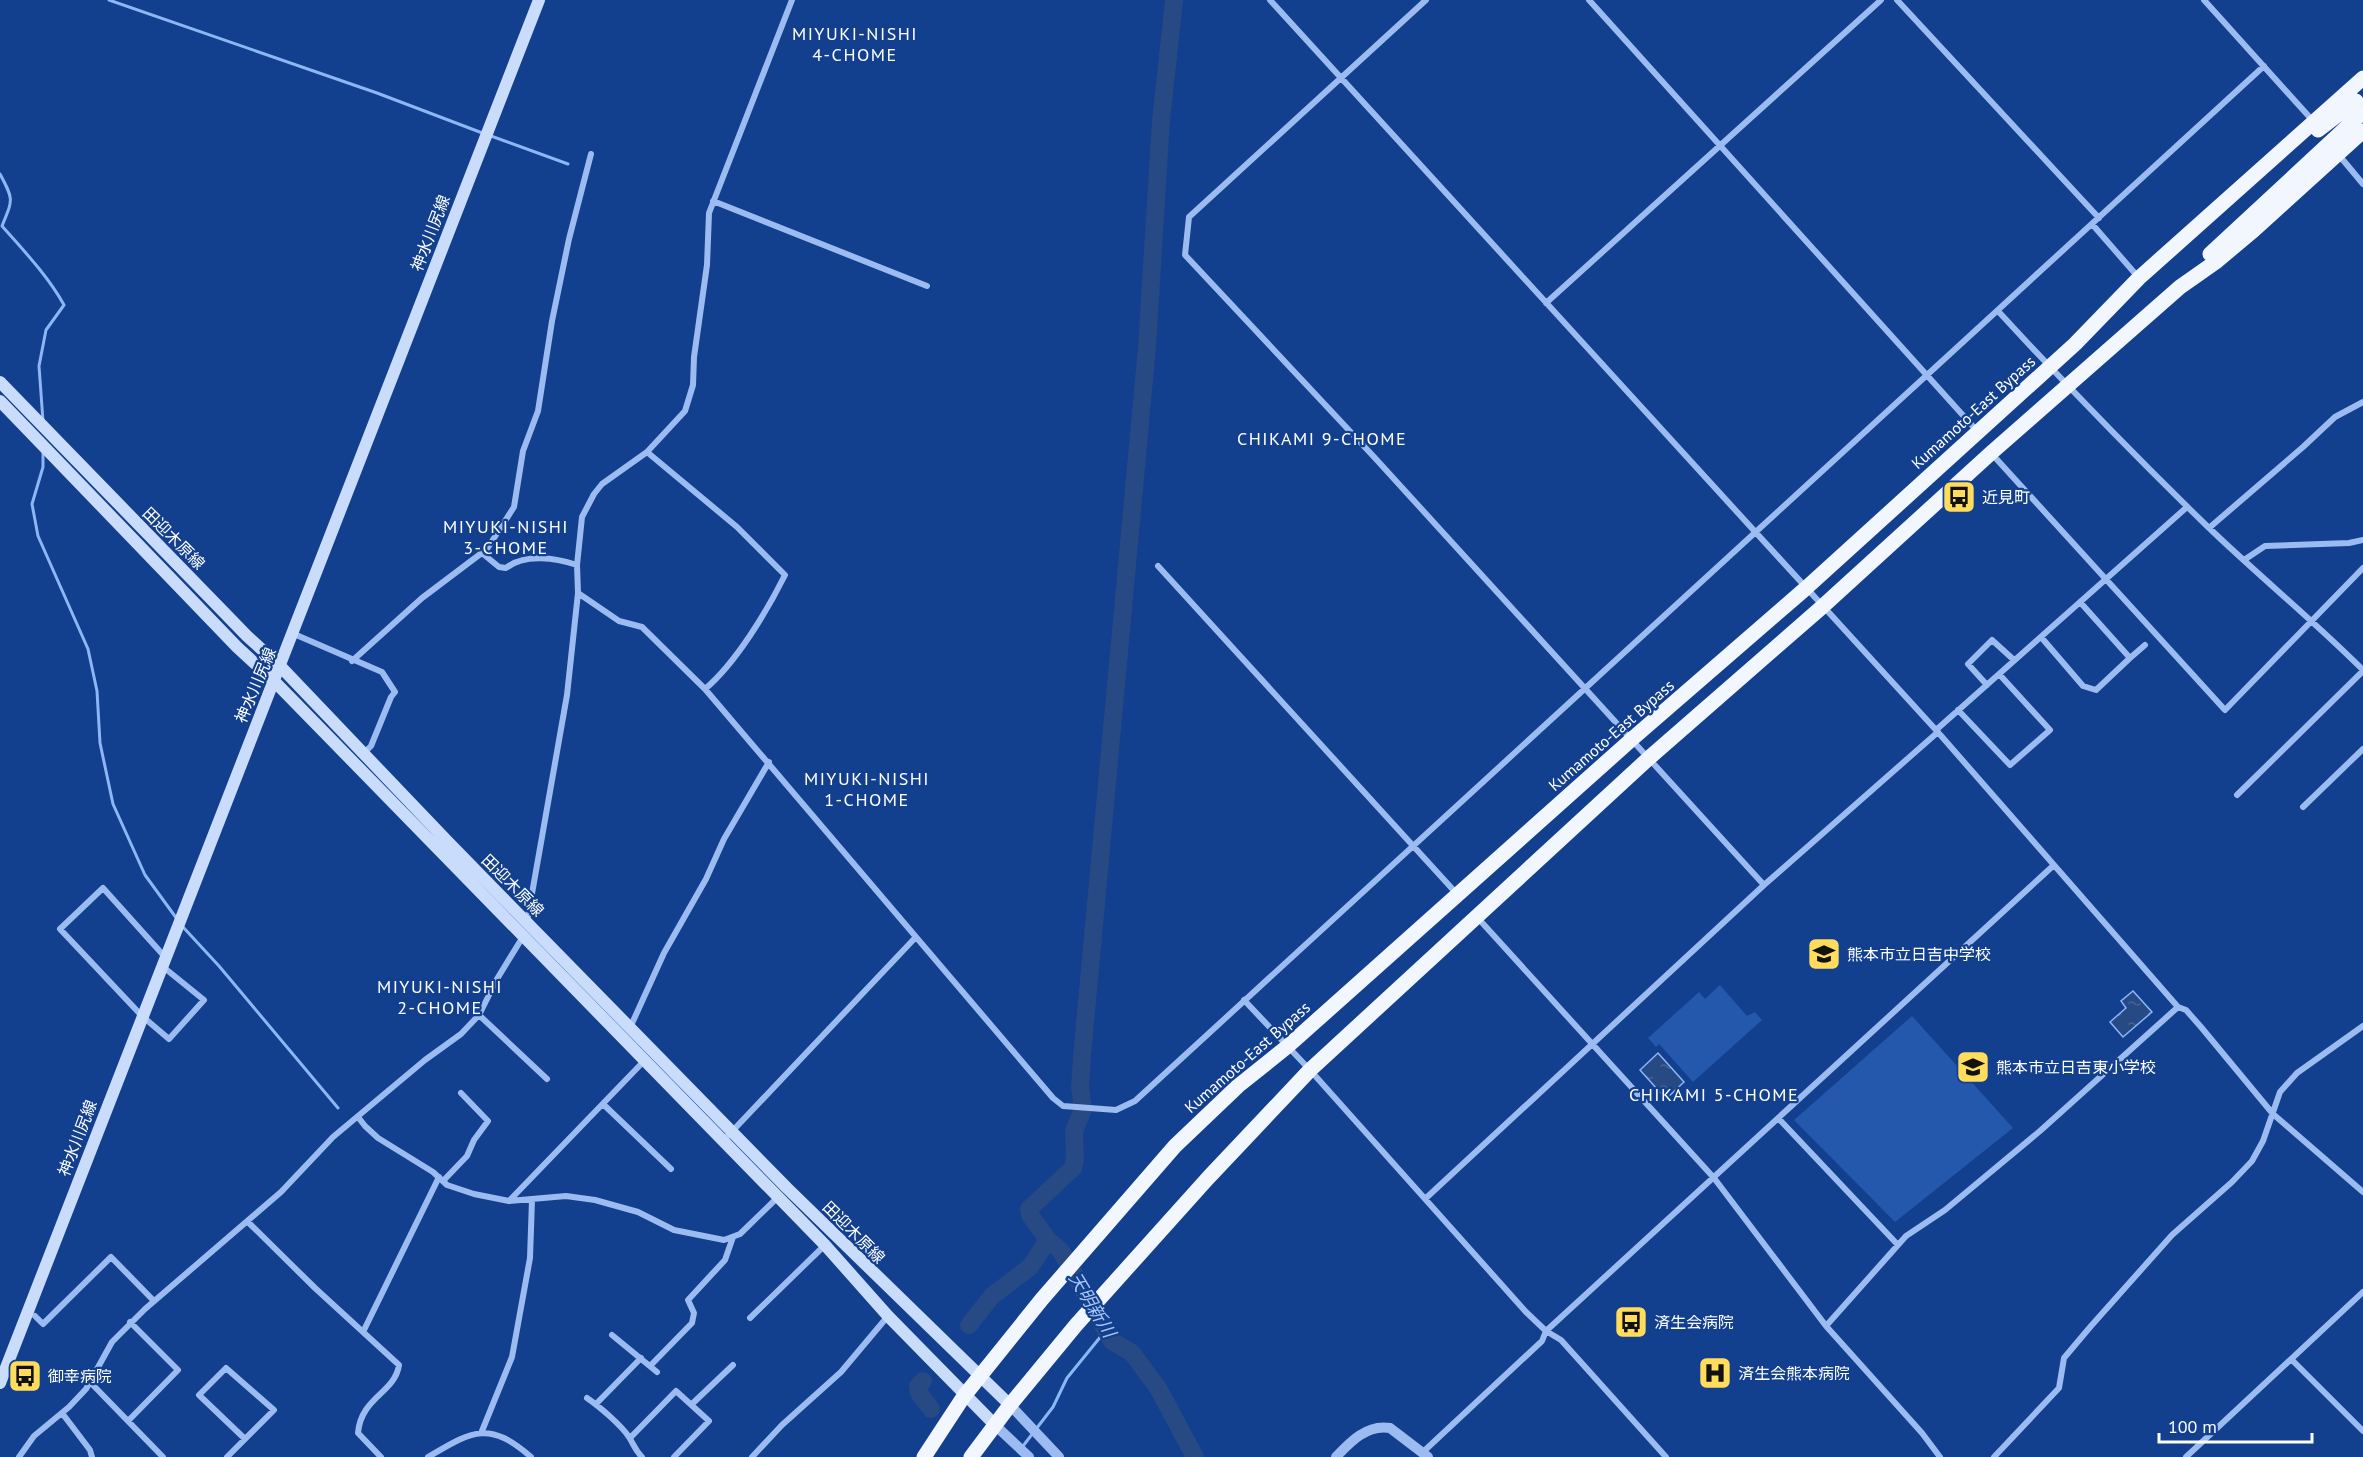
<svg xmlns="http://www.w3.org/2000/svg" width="2363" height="1457" font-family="'PT Sans','Noto Sans JP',sans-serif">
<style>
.pitch{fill:#2458ad}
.water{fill:url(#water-ripples);stroke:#8db6f5;stroke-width:1.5}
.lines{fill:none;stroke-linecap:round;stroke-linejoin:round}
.stream{stroke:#8db6f5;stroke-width:3}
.river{stroke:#274984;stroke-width:18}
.minor{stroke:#9cbcf1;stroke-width:6}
.tertiary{stroke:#9cbcf1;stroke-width:10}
.secondary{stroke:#cadcfc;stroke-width:12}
.trunk{stroke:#f2f6ff;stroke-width:15}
.labels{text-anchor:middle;stroke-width:4.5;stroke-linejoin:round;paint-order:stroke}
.street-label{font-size:16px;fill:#fff;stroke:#123f8e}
.poi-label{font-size:16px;fill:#fff;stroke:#123f8e;text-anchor:start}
.neighbourhood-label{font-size:18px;letter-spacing:1.5px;fill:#fff;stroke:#123f8e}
.water-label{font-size:18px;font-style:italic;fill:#a8c7f8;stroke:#123f8e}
</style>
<defs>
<pattern id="water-ripples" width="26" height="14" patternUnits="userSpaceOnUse" patternTransform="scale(1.5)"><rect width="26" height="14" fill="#274984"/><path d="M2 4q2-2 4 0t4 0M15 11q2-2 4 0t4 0" fill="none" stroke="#476496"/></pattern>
</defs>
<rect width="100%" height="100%" fill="#123f8e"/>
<path class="pitch" d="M1720 985 1747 1016 1755 1012 1762 1020 1693 1082 1659 1044 1656 1047 1648 1038 1699 992 1705 999Z
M1912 1016 2013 1128 1895 1222 1794 1120Z"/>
<path class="water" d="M2133 991 2152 1012 2123 1037 2110 1022 2126 1008 2121 1001Z
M1658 1053 1684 1082 1666 1099 1640 1070Z"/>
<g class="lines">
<path class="stream" d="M109 0 377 93 485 134
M491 136 568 164
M0 174C14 200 13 199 2 226 24 251 48 276 64 305L46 330 39 366 43 421
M43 452V467L32 504 38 536 88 649 97 691 100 743 113 804 145 875 177 919
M183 927 219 966 338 1108
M1023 1446 1053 1407 1067 1378 1106 1330"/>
<path class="river" d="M1048 1240 1061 1251 1112 1341 1132 1353 1158 1388 1195 1457
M969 1325 992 1296 1030 1267 1048 1240 1030 1215 1029 1209 1073 1168 1075 1159 1074 1131 1083 1109 1080 1087 1082 1056 1147 347 1161 121 1174 0
M923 1381 918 1386 919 1393 931 1409"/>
<path class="minor" d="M1270 0 1936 730 2178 1007 2186 1010 2201 1027 2273 1114 2363 1192
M1426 0 1189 217 1185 255 1375 458 1764 885
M1589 0 1978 432
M1897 0 2099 218
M2204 0 2314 122
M2338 154 2363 184
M713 201 927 286
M2092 224 2139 278
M1546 303 1881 0
M1998 311C2066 385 2136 457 2208 527 2259 576 2313 620 2363 670
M647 452 737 527 785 575C767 611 736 663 705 689
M1991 453 2225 710 2363 568
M2209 528 2303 447 2335 417 2363 402
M482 553 499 567 506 568C525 553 556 558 577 565
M2244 560 2265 546 2349 543 2363 540
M1158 566 1457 894
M578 593 619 621 642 627 705 689 1053 1098 1063 1106 1116 1110 1135 1101 2264 66
M294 634 382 672 395 692 391 697 371 746 364 753
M2041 637 2083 686 2096 690 2130 658 2080 602
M2130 658 2145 645
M352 661 422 598 487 549 514 507 523 451 538 411 552 321 569 239 591 154
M1987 685 1968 664 1992 640 2014 660
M1958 710 2010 765 2050 730 1999 674
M1936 730 2187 507
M2237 795 2363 671
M2303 807 2363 749
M1476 916 1714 1178 1826 1326 1922 1433 1940 1457
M527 922 567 695 578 593 577 565 582 517 594 494 602 484 647 452 685 411 693 385 694 357 707 265 709 213 792 0
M162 966 204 1000 169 1039 142 1016 60 929 103 888 165 957
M1244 1000 1310 1070 1526 1312 1546 1331 1561 1340 1666 1457
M479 1015 547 1079
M629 1030 664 953 706 879 724 839 769 762
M603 1104 671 1169
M358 1117 365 1126 378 1138 433 1172 447 1185 474 1194 509 1201 566 1196 595 1200 638 1212 674 1230 724 1240 740 1234 778 1197
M1779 1119 1898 1245
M723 1141 915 938
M443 1181 467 1156 474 1140 488 1121 461 1093
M1425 1199 1764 885 1938 732
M509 1201 645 1060
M248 1222 315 1288 399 1365C395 1393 361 1397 358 1433L381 1457
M35 1316 43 1324 111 1257 154 1301
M750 1318 825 1245
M1826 1326 1906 1236 1945 1210 2040 1131 2178 1007
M364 1330 439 1177
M612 1335 657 1372
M2292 1360 2363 1431
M650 1366 692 1323 694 1313 688 1300 725 1260 733 1237
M90 1382 163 1457
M587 1398C600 1407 621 1425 629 1437 634 1445 635 1450 642 1457
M596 1404 641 1358
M692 1404 733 1365
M62 1413 90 1450 92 1457
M128 1421 178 1370 130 1322
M482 1431 512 1357 530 1258 532 1200
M630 1438 676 1391 709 1421 674 1457
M1423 1452 1542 1341 1546 1331 2054 865
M19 1457 34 1436 69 1407 86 1389 112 1342 145 1309 281 1192 333 1137 425 1060 461 1034 479 1015 497 979 524 935
M227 1457 274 1410 226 1368 199 1395 244 1438
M428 1457C471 1432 488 1419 531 1457
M752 1457 782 1425 841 1372 888 1316
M1994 1457 2059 1388 2064 1358 2091 1326 2172 1235 2232 1182 2252 1161 2263 1141 2280 1092 2297 1073 2363 1026
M2186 1457 2363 1292"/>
<path class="tertiary" d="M1010 1405 1059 1457
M995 1425 1029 1457
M1336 1457C1350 1442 1367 1424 1390 1428L1428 1457"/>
<path class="secondary" d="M0 382 247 636 281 667 448 842 787 1188 1010 1405
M0 401 237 647 275 682 825 1245 888 1316 995 1425
M0 1383C181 923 359 461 539 0"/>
<path class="trunk" d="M2318 130 2356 101
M2210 254 2363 112
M924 1457 964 1396 1042 1299 1175 1146 1238 1086 1288 1046 1632 739 1805 589 2075 344 2139 278 2363 78
M971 1457 1010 1405 1076 1325 1208 1178 1310 1070 1649 758 1822 607 1991 453 2180 287 2217 261 2254 230 2363 131"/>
</g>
<defs>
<symbol id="bus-square" viewBox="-11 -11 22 22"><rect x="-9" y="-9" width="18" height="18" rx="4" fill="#ffdc5c" stroke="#123f8e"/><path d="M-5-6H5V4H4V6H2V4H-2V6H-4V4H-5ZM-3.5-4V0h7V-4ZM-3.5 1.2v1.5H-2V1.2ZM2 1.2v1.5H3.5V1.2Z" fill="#111"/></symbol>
<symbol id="school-square" viewBox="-11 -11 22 22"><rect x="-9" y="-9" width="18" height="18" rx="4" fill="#ffdc5c" stroke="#123f8e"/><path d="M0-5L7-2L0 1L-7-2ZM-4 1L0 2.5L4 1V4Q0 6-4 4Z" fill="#111"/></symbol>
<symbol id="hospital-square" viewBox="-11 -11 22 22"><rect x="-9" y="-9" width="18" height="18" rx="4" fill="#ffdc5c" stroke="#123f8e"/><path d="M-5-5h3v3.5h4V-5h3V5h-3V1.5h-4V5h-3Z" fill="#111"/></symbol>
</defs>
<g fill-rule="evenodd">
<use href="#bus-square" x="1940" y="478" width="38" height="38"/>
<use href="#school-square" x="1805" y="935" width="38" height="38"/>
<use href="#school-square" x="1954" y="1048" width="38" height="38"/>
<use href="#bus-square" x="1612" y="1303" width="38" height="38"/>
<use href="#hospital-square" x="1696" y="1354" width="38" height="38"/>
<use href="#bus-square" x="6" y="1357" width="38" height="38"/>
</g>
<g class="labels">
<g class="street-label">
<text transform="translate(430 233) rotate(-69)" y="6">神水川尻線</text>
<text transform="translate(1973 412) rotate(-42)" y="6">Kumamoto-East Bypass</text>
<text transform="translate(174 538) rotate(45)" y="6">田迎木原線</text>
<text transform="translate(255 685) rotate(-67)" y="6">神水川尻線</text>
<text transform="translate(1611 735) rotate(-41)" y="6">Kumamoto-East Bypass</text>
<text transform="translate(513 885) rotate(45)" y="6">田迎木原線</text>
<text transform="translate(1247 1057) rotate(-41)" y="6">Kumamoto-East Bypass</text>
<text transform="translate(77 1138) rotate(-69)" y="6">神水川尻線</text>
<text transform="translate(854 1232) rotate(45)" y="6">田迎木原線</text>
</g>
<g class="poi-label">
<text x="1982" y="503">近見町</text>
<text x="1847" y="960">熊本市立日吉中学校</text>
<text x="1996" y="1073">熊本市立日吉東小学校</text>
<text x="1654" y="1328">済生会病院</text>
<text x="1738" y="1379">済生会熊本病院</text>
<text x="48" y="1382">御幸病院</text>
</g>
<g class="neighbourhood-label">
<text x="855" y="40">MIYUKI-NISHI<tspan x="855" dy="21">4-CHOME</tspan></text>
<text x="1322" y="445">CHIKAMI 9-CHOME</text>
<text x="506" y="533">MIYUKI-NISHI<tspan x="506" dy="21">3-CHOME</tspan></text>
<text x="867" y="785">MIYUKI-NISHI<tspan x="867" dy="21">1-CHOME</tspan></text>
<text x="440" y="993">MIYUKI-NISHI<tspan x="440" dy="21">2-CHOME</tspan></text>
<text x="1714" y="1101">CHIKAMI 5-CHOME</text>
</g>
<g class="water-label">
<text transform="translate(1092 1305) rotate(59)" y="6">天明新川</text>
</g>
</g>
<path d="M2159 1433v9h153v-9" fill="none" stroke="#ffffff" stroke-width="3"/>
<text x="2168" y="1433" font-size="18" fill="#ffffff" stroke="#123f8e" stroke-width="4.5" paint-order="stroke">100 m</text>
</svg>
